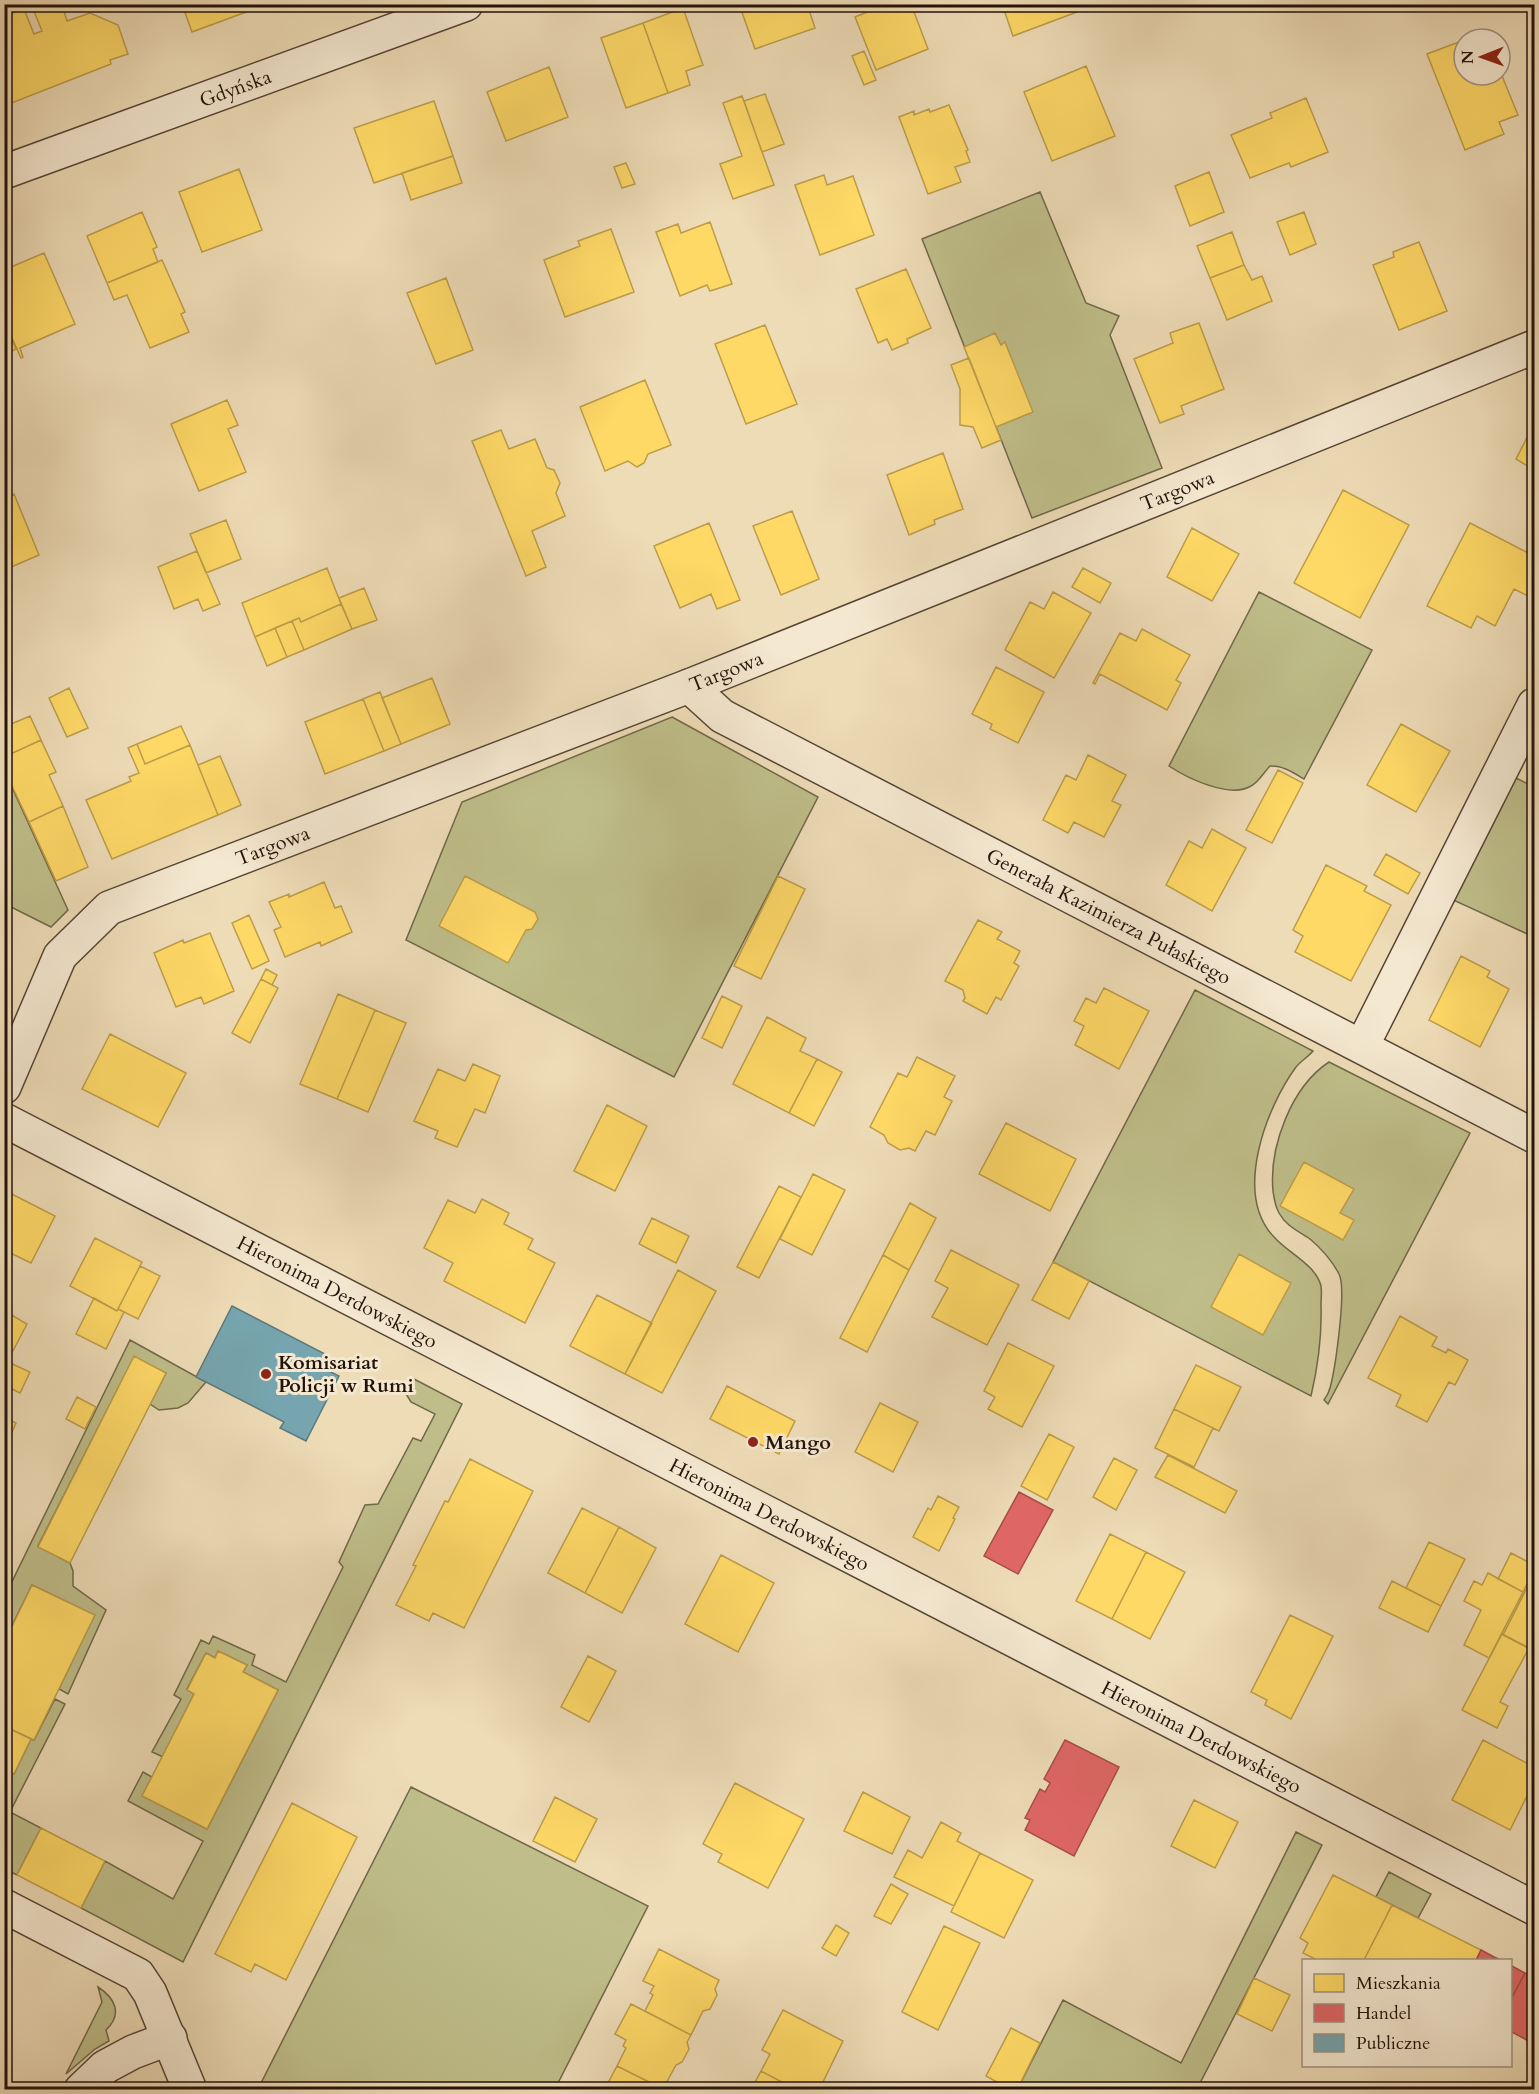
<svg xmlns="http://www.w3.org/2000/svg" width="1539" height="2094" font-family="Cardo,serif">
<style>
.green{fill:#bfbe8a;stroke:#70684a;stroke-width:1.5}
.homes{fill:#ffd966;stroke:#bd9d4a;stroke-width:1.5}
.shops{fill:#e06666;stroke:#a74d4a;stroke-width:1.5}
.public{fill:#76a5af;stroke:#5d797d;stroke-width:1.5}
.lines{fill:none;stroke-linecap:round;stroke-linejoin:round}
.minor-casing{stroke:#554434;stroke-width:36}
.tertiary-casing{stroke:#554434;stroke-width:36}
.minor{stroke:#f4e8d0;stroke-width:33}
.tertiary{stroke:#f4e8d0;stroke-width:33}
.poi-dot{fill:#8f2418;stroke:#f4e8d0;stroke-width:2}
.labels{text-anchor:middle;stroke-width:6;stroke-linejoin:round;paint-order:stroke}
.street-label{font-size:20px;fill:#221209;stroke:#f4e8d0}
.poi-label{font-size:20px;font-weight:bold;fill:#221209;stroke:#f4e8d0;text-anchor:start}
</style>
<rect width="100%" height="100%" fill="#eedcb7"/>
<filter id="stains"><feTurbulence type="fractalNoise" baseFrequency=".00333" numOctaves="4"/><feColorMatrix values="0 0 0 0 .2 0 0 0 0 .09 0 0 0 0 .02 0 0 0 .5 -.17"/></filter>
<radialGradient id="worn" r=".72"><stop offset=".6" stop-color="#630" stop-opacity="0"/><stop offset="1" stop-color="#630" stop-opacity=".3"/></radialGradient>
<path class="green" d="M1040 192 1086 303 1119 316 1110 335 1162 468 1032 518 922 239Z
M1259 592 1372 650 1304 779C1294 773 1282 765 1270 766 1264 772 1259 782 1251 786 1230 799 1187 778 1169 766Z
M672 717 818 797 674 1077 406 940 462 802Z
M5 772 68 910 51 927 5 904Z
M1514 777 1534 787V937L1451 899Z
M1195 990 1313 1051C1308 1057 1301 1061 1296 1067 1266 1108 1233 1194 1274 1237 1288 1253 1316 1265 1321 1286 1322 1292 1321 1299 1321 1305 1322 1336 1318 1366 1311 1396L1053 1262Z
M1329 1062 1470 1133 1328 1404 1324 1400C1327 1396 1329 1392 1330 1388 1335 1370 1347 1289 1339 1274 1333 1262 1321 1248 1310 1239 1298 1231 1286 1226 1279 1213 1275 1206 1274 1198 1273 1191 1269 1147 1291 1087 1329 1062Z
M130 1340 206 1382 188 1403 178 1408 159 1410 150 1404 166 1373 134 1357 38 1546 70 1563 73 1571V1586L106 1610 68 1694 59 1689 94 1615 32 1585 5 1640 12 1644 5 1659V1596Z
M414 1379 462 1404 183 1962 81 1908 105 1861 173 1899 203 1841 128 1801 143 1772 152 1777 143 1796 207 1829 278 1690 243 1672 247 1665 218 1651 215 1658 206 1653 187 1689 194 1694 163 1757 152 1752 181 1699 174 1695 201 1640 209 1644 213 1636 255 1655 252 1665 286 1682 343 1567 339 1562 365 1505 378 1504 413 1438 421 1441 435 1414 411 1402 406 1394Z
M55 1699 65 1704 10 1812 41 1828 17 1875 5 1869 4 1770 14 1774 31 1739 34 1740Z
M411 1787 648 1906 555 2089H258Z
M1296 1832 1322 1845 1197 2089 1017 2090 1063 2000 1181 2063Z
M1389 1872 1431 1894 1418 1918 1376 1897Z
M98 1987C115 1998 123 2014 106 2030L109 2041 95 2049 66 2074 102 2002Z"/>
<path class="homes" d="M35 4H62L67 21 90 13 118 25 128 54 110 60 111 64 4 106V45L9 43 4 32V20L7 15 24 9 34 34 42 31 32 6Z
M182 4H268L192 32Z
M739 4H807L815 28 755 49Z
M887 4H911L928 49 876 70 855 17Z
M1002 4H1074L1077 12 1013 36Z
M683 8 703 65 686 71 690 85 668 93 643 23Z
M643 23 668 93 626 108 601 38Z
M1464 40V75H1500V71L1518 115 1499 122 1504 134 1465 150 1427 54Z
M864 51 876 80 864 85 852 56Z
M1086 66 1115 136 1052 161 1024 92Z
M549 67 568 117 506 141 487 92Z
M765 94 784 144 762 152 744 101Z
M742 96 774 185 733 199 720 164 742 156 723 103Z
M1306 98 1328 152 1291 167 1289 163 1250 178 1231 135 1272 118 1270 113Z
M434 101 453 156 374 183 354 128Z
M949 105 968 150 966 151 970 162 955 167 961 182 928 194 899 117 914 111V115L929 109 930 112Z
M453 156 462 183 411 200 402 173Z
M626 163 635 184 622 188 614 167Z
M239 169 262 230 202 252 179 192Z
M1209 172 1224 212 1190 226 1175 186Z
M824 175 827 185 853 176 874 235 820 255 795 185Z
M142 212 157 247 153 249 158 262 107 283 87 236Z
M1304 212 1316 244 1290 255 1277 222Z
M710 222 732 284 710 291 707 285 680 296 656 232 678 224 681 233Z
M611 229 634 292 565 317 544 260 580 246 578 241Z
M1232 232 1244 265 1210 278 1197 246Z
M1419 242 1447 311 1399 330 1373 265 1394 257 1393 252Z
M44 253 75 324 20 348 23 357 21 358 4 320V258L7 257 11 267Z
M162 260 185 312 181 314 189 332 150 348 127 295 114 300 107 283Z
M1244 265 1252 280 1262 276 1272 301 1227 320 1210 278Z
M906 269 931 328 907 339 908 343 892 350 887 339 878 343 856 289Z
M446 278 473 350 436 364 407 293Z
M4 322 16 349 4 355Z
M1199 323 1224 389 1181 406 1184 414 1160 423 1134 359 1173 343 1170 333Z
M765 325 797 404 746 424 715 344Z
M995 333 1001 345 1005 342 1033 412 996 427 964 347Z
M969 358 1001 440 982 448 973 427 960 425V389L951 365Z
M645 380 671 445 648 454 644 463 637 467 628 461 605 471 580 407Z
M227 400 238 425 228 429 246 472 199 491 171 424Z
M1534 424V470L1516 459Z
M501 430 509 449 535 439 547 468 554 470 560 483 556 493 565 516 532 531 546 567 526 576 472 441Z
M943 453 963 509 934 520 935 524 909 535 887 475Z
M1343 490 1409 525 1360 618 1294 583Z
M14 494 39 555 4 570V498Z
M792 511 819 579 781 595 753 526Z
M226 520 241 559 206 573 190 534Z
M709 523 740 600 717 609 711 594 680 608 654 546Z
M1470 523 1534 556V593L1532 598 1514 589 1495 626 1477 616 1471 628 1427 606Z
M1192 528 1239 554 1212 601 1167 577Z
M197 551 220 604 203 611 198 599 174 609 158 567Z
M327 568 341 604 301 622 299 618 255 637 242 603Z
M1083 568 1111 583 1100 603 1072 587Z
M364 588 377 620 352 629 339 598Z
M1053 592 1091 613 1054 678 1005 650 1030 602 1044 609Z
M341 604 352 629 304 650 292 621 299 618 301 622Z
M292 621 304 650 287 657 275 628Z
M275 628 287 657 267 666 255 637Z
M1142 629 1190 655 1176 680 1181 683 1167 710 1100 674 1095 684 1093 683 1120 633 1136 641Z
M996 667 1044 692 1018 743 990 729 992 724 972 714Z
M432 678 450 724 401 744 382 698Z
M69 688 88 728 67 737 49 698Z
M380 692 401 744 384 751 363 699Z
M363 699 384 751 325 774 305 722Z
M30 716 41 740 4 757V727Z
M1401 724 1450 751 1416 812 1367 785Z
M181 726 190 745 145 764 137 744Z
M41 740 56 772 49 775 63 806 29 822 4 769V757Z
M137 744 145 764 190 745 218 815 112 859 86 800 131 781 129 777 139 773 128 748Z
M1088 755 1126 775 1112 801 1121 805 1104 837 1074 822 1068 833 1043 820 1066 775 1076 780Z
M220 756 241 805 218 815 198 765Z
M1278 770 1303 783 1272 843 1246 830Z
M63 806 88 867 56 881 29 822Z
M1212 829 1246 848 1212 911 1166 885 1189 841 1202 848Z
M1386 854 1420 873 1408 894 1374 875Z
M1326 865 1367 886 1364 891 1391 905 1351 981 1295 952 1303 936 1293 930Z
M465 876 535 912 538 919 532 929 526 930 508 963 439 926Z
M778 876 805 889 761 979 734 966Z
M324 882 335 908 341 906 352 932 321 946 320 942 285 957 274 930 281 927 269 902 289 894V897Z
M249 915 269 961 252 969 232 923Z
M978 920 1002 932 997 939 1020 951 1014 963 1019 966 1001 1000 996 997 987 1014 963 1001 965 998 963 990 945 981Z
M210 933 234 991 204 1004 201 997 176 1007 154 953 183 940 184 943Z
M1461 956 1490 971 1487 977 1509 989 1480 1047 1429 1020Z
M266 969 277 975 272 985 261 979Z
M261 979 278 988 250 1043 232 1033Z
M1104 988 1149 1011 1119 1069 1075 1045 1084 1026 1074 1021 1086 998 1096 1003Z
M338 994 375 1010 337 1099 300 1084Z
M722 996 742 1006 722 1048 702 1038Z
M375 1010 406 1023 368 1112 337 1099Z
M767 1017 806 1038 800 1051 817 1059 789 1113 733 1084Z
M110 1034 186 1073 158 1127 82 1089Z
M917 1057 955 1076 944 1097 952 1101 935 1135 926 1131 915 1151 909 1148 900 1150 888 1143 884 1135 870 1127 898 1073 907 1077Z
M817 1059 842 1072 814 1126 789 1113Z
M473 1064 500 1076 485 1113 475 1109 457 1147 435 1138 438 1131 414 1121 438 1069 465 1081Z
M607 1105 647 1126 615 1191 574 1171Z
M1006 1123 1076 1159 1050 1211 979 1174Z
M1304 1162 1354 1189 1340 1213 1354 1220 1343 1240 1280 1206Z
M813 1174 845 1190 812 1255 780 1239Z
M779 1186 801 1197 759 1278 737 1267Z
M4 1190 55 1216 31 1263 4 1250Z
M482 1199 509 1213 504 1224 533 1239 528 1249 555 1263 525 1323 444 1281 453 1263 424 1248 448 1200 475 1213Z
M910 1203 936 1218 909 1270 883 1255Z
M652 1218 689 1236 676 1263 639 1244Z
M95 1238 142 1262 117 1311 70 1286Z
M951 1250 1019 1285 987 1345 932 1317 948 1288 935 1281Z
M1239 1254 1291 1283 1263 1335 1211 1307Z
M883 1255 909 1270 867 1352 840 1338Z
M1053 1262 1089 1281 1069 1319 1032 1300Z
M140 1266 160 1276 138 1319 118 1309Z
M678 1270 716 1291 662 1393 625 1374Z
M597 1295 652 1323 625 1374 570 1346Z
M94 1298 117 1311 118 1309 124 1312 106 1349 76 1334Z
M8 1313 27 1324 4 1368V1319Z
M1400 1316 1437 1337 1432 1346 1446 1353 1448 1349 1468 1360 1455 1385 1449 1382 1427 1422 1396 1406 1401 1395 1368 1378Z
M1008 1343 1054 1366 1022 1427 988 1409 995 1397 984 1391Z
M134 1356 166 1373 70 1563 38 1547Z
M8 1362 30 1372 20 1393 4 1385V1368Z
M1196 1365 1241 1387 1219 1431 1174 1409Z
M727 1386 795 1421 779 1454 710 1419Z
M77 1397 96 1407 85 1429 66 1419Z
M880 1403 918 1422 893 1472 855 1452Z
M1174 1409 1213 1428 1194 1467 1155 1448Z
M4 1417 16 1423 5 1448 10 1450 4 1462Z
M1049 1434 1074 1447 1047 1500 1021 1486Z
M1168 1455 1237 1491 1225 1513 1155 1477Z
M1114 1458 1137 1470 1116 1510 1093 1497Z
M470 1459 533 1491 464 1628 433 1613 429 1621 396 1605 416 1566 413 1565 445 1501 448 1502Z
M938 1496 959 1507 953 1518 955 1519 939 1551 913 1537 928 1508 931 1510Z
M582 1508 619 1527 585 1593 548 1573Z
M619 1527 656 1548 622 1613 585 1593Z
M1110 1534 1146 1552 1112 1619 1076 1601Z
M1429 1542 1465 1559 1441 1606 1406 1588Z
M1146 1552 1185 1572 1150 1639 1112 1619Z
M1511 1553 1534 1565V1570L1523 1592 1498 1579Z
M721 1555 774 1583 738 1652 685 1624Z
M1488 1573 1523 1592 1489 1658 1464 1645 1481 1610 1464 1601 1474 1581 1482 1585Z
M1534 1574V1645L1532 1650 1503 1635Z
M1392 1581 1441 1606 1428 1632 1379 1608Z
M32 1585 95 1615 34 1740 4 1726V1659L12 1644 5 1641Z
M1290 1615 1333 1636 1291 1719 1265 1705 1267 1700 1251 1692Z
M1502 1634 1529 1648 1500 1702 1508 1706 1497 1728 1462 1710Z
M218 1651 247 1665 243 1672 278 1690 207 1829 142 1796 194 1694 187 1690 206 1653 215 1658Z
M588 1656 616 1671 589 1722 561 1707Z
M4 1726 31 1739 14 1774 4 1770Z
M1483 1740 1534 1767V1782L1510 1830 1452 1800Z
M735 1783 804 1819 768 1888 718 1862 722 1854 703 1844Z
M863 1792 910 1817 892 1854 844 1831Z
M555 1797 597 1819 575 1862 533 1841Z
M1194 1800 1238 1822 1215 1868 1171 1846Z
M292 1803 357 1837 286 1980 255 1964 251 1972 215 1954Z
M941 1822 961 1833 957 1841 980 1853 954 1906 894 1877 908 1850 922 1858Z
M41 1828 105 1861 81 1908 17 1875Z
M980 1853 1033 1880 1004 1938 951 1912Z
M1333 1875 1392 1905 1364 1960H1317L1303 1953 1308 1943 1300 1938Z
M891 1884 908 1894 891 1924 874 1916Z
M1392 1905 1481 1950 1476 1960H1364Z
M836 1925 849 1933 836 1956 822 1948Z
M944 1926 980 1943 938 2030 902 2012Z
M659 1949 719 1980 715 1989 717 1995 710 2009 703 2011 691 2035 645 2011 653 1995 650 1993 654 1986 643 1981Z
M1254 1978 1290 1995 1272 2031 1237 2014Z
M631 2004 691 2035 687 2042 689 2049 682 2062 676 2065 663 2089 617 2066 626 2048 623 2046 626 2040 615 2034Z
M783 2010 843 2041 819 2090H797L761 2071 770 2054 762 2050Z
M1011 2028 1040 2043 1017 2090H1011L986 2076Z
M617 2066 663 2089V2090H587L590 2083 601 2088 605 2082 608 2083Z
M761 2071 797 2090H742L745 2084 752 2088Z"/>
<path class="shops" d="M1019 1492 1053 1510 1018 1574 984 1556Z
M1065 1740 1119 1767 1074 1856 1025 1830 1030 1820 1025 1818 1040 1789 1045 1792 1050 1783 1044 1779Z
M1481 1950 1494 1957 1501 1960H1476Z
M1510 1965 1525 1973 1510 2001Z
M1525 1973 1534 1977V2044L1510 2031V2001Z"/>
<path class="public" d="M232 1306 325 1354 319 1366 339 1376 306 1441 280 1428 284 1422 196 1377Z"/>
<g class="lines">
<defs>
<g id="minor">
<path id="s1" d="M689 686 722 716 1534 1136"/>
<path d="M1362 1046 1534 705"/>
<path id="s2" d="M4 1087 60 956 109 908 689 686 1534 347"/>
<path d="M4 1906 138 1975 150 1993 190 2090"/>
<path d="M81 2090 105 2067 133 2052 170 2038"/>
</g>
<g id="tertiary">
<path id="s3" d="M4 172 466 4"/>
<path id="s4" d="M4 1120 1534 1908"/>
</g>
</defs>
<use href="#minor" class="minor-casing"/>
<use href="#tertiary" class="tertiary-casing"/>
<use href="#minor" class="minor"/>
<use href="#tertiary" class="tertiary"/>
</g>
<g class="poi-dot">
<circle cx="266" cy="1374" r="6"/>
<circle cx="753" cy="1442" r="6"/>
</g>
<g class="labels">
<g class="street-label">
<text dy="7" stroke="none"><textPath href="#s3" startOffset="246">Gdyńska</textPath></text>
<text dy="7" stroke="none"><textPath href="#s2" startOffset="1358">Targowa</textPath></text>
<text dy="7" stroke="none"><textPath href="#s2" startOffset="872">Targowa</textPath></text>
<text dy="7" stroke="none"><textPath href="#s2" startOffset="386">Targowa</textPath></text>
<text dy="7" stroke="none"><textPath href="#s1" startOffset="480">Generała Kazimierza Pułaskiego</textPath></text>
<text dy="7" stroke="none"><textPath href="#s4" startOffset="375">Hieronima Derdowskiego</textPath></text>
<text dy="7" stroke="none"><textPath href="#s4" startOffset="861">Hieronima Derdowskiego</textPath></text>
<text dy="7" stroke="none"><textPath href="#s4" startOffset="1347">Hieronima Derdowskiego</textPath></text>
</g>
<g class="poi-label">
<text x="278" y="1369">Komisariat<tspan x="278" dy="23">Policji w Rumi</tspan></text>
<text x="765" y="1449">Mango</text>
</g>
</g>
<rect width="1539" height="2094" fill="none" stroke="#eedcb7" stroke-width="24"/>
<rect x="6" y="6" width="1527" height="2082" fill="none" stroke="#221209" stroke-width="3"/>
<rect x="12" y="12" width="1515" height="2070" fill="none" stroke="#221209" stroke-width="1.5"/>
<rect x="1302" y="1959" width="210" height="108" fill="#f4e8d0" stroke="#a09280" stroke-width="1.5"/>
<rect x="1314" y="1974" width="30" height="18" fill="#ffd966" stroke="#a09280" stroke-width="1.5"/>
<text x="1356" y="1989" font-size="18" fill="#221209">Mieszkania</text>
<rect x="1314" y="2004" width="30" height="18" fill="#e06666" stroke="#a09280" stroke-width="1.5"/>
<text x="1356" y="2019" font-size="18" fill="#221209">Handel</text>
<rect x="1314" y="2034" width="30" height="18" fill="#76a5af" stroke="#a09280" stroke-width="1.5"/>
<text x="1356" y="2049" font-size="18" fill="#221209">Publiczne</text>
<g transform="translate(1482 57) rotate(269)"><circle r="28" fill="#f4e8d0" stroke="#a09280" stroke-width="1.5"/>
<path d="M0-4.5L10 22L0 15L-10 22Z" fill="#8f2418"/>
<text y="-9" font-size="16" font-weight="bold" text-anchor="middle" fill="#221209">N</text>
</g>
<rect width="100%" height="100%" filter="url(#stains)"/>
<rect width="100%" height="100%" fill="url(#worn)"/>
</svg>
